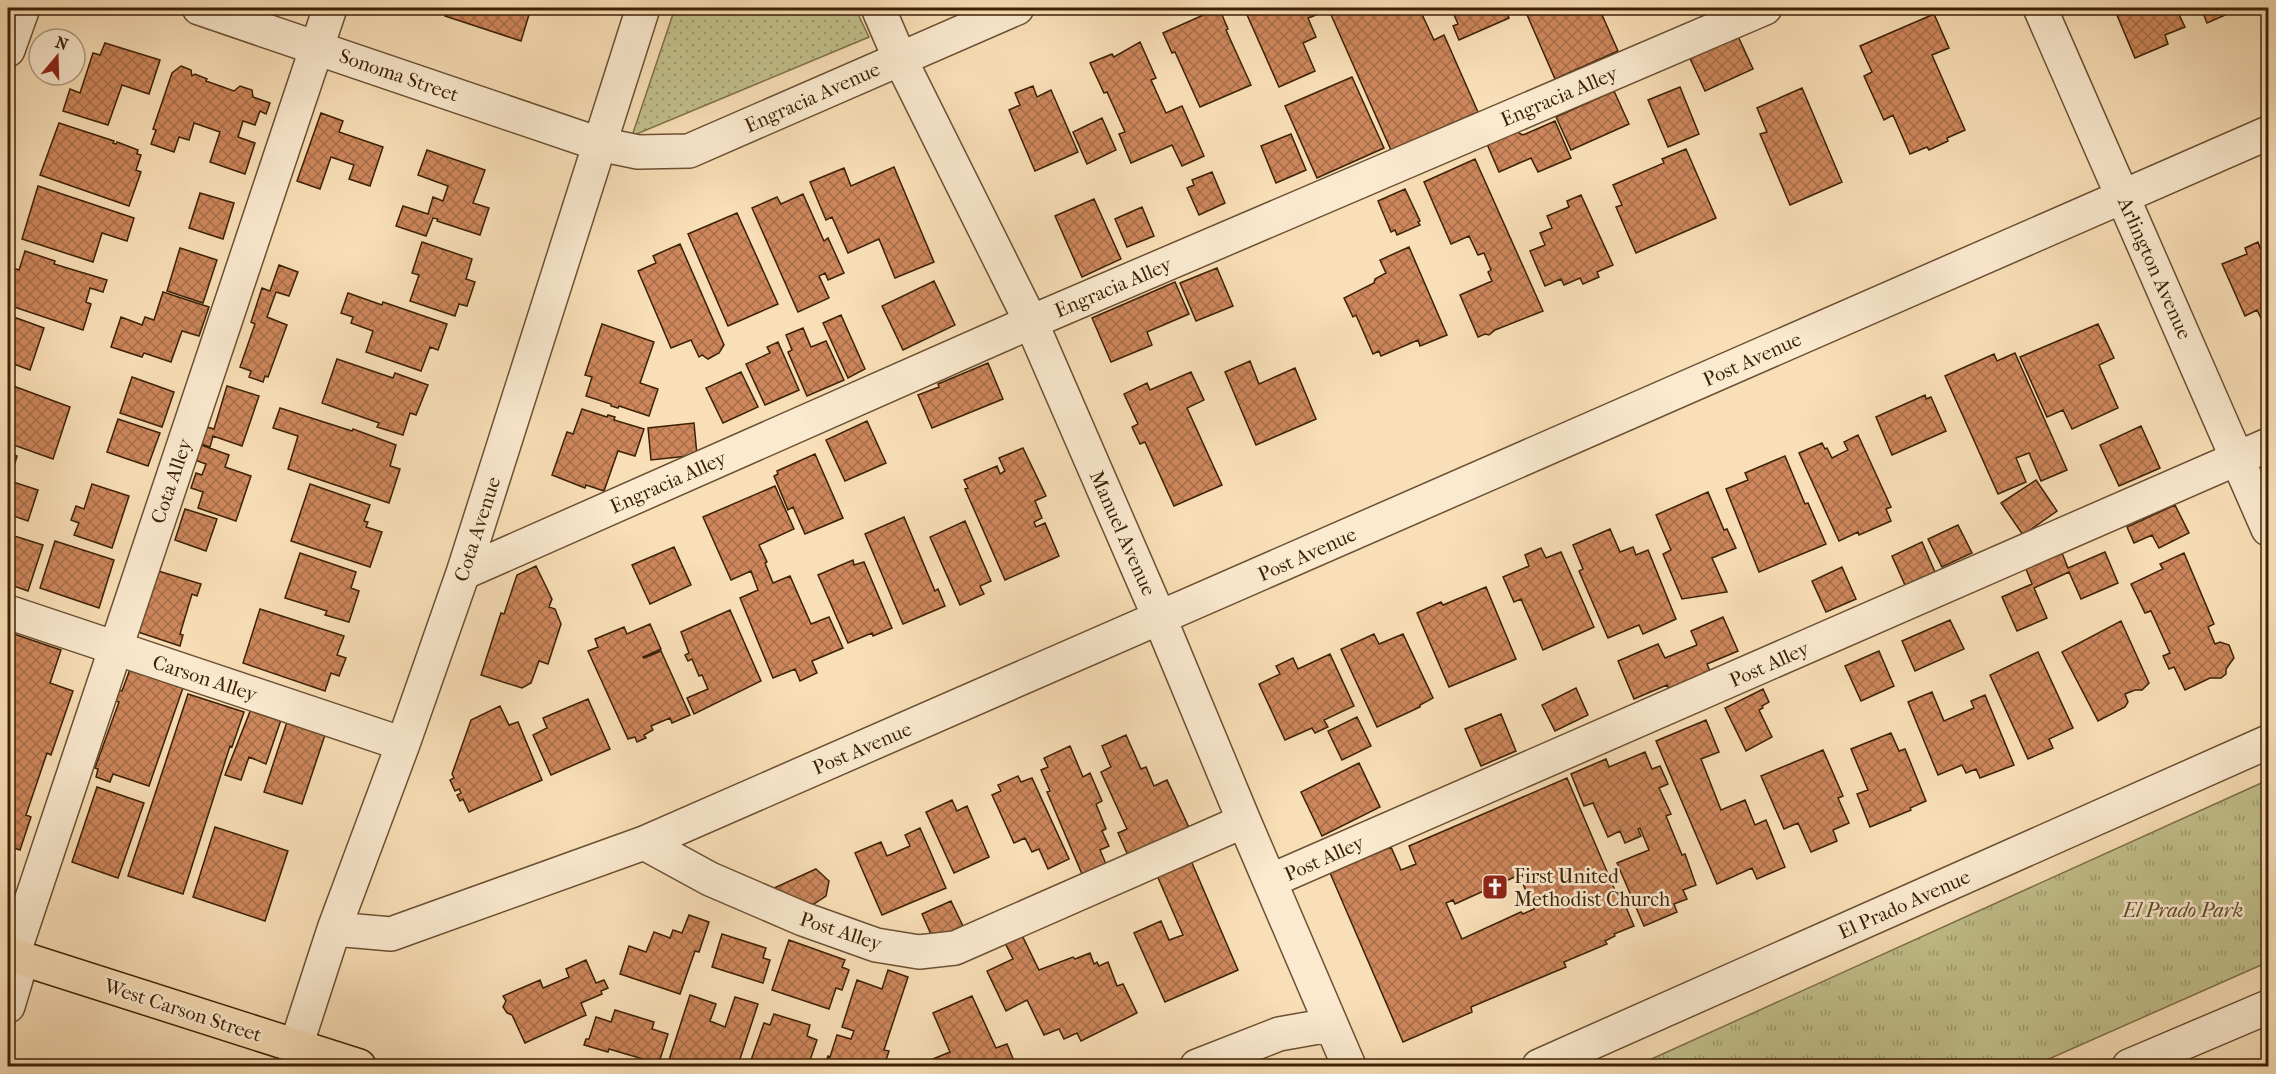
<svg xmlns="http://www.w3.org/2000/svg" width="2276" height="1074" font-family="'IM FELL French Canon',serif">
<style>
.grass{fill:url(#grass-dots);stroke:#7f7048;stroke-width:1.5}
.park{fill:url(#park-tufts);stroke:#7f7048;stroke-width:1.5}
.building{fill:url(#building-cross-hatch);stroke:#3c2105;stroke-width:1.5;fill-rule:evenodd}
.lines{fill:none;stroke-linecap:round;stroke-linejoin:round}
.minor-casing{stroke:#6b5032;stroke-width:36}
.major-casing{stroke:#3c2105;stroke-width:36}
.minor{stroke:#fbead0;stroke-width:33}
.major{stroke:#f9dfb7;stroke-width:33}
.labels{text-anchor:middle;stroke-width:5;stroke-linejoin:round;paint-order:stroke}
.street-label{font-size:20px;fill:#3c2105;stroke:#fbead0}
.poi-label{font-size:20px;fill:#3c2105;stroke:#fbead0;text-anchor:start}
.park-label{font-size:20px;font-style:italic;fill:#5e4926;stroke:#fbead0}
</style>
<defs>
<pattern id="grass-dots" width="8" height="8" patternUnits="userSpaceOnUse" patternTransform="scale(1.5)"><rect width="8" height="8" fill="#c2c08b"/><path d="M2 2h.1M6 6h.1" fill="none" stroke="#9f9c70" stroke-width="1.8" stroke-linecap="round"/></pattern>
<pattern id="park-tufts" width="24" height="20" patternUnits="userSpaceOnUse" patternTransform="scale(1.5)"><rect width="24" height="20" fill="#c2c08b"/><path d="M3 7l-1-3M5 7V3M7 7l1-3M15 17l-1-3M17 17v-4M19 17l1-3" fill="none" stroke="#9f9c70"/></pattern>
<pattern id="building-cross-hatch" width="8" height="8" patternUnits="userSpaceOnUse" patternTransform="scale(1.5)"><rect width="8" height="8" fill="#ce875c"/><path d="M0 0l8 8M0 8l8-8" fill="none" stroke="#a86e4a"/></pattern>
</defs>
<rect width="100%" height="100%" fill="#f9dfb7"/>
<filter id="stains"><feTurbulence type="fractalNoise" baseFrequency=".00333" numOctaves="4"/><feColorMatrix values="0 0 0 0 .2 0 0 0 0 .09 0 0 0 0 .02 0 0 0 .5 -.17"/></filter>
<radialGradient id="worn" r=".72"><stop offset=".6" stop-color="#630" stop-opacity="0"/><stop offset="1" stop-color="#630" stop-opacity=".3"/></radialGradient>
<path class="grass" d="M675 8H855L869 37 632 136Z"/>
<path class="park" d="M2268 780V962L2033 1066H1636Z"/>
<path class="building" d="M378 8H398L396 14Z
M448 8H531L521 41 445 16Z
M1219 8 1228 29 1226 30 1251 85 1200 107 1175 52 1172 53 1163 33Z
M1244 8H1313L1316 15 1308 18 1316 37 1303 43 1315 71 1279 87Z
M1328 8H1419L1434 40 1444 35 1478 112 1391 150Z
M1451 8H1505L1509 18 1459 40 1453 26 1458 24Z
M1524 8H1599L1618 51 1555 79Z
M2114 8H2176L2185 27 2165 35 2168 44 2135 58Z
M2201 8H2239V9L2207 23Z
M1934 14 1949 48 1932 55 1965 130 1947 138 1948 141 1929 150 1927 147 1910 154 1893 115 1884 120 1864 76 1872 72 1860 46Z
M1736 32 1753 69 1705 91 1688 54Z
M1140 42 1156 78 1151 80 1166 113 1182 106 1204 156 1182 166 1172 145 1131 163 1119 134 1125 132 1107 92 1104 93 1090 63 1112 54 1114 57Z
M105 43 160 60 149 94 122 85 108 125 63 111 70 89 80 93 93 53 100 55Z
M181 66 191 70 192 76 195 74 207 79 206 81 234 91 240 86 252 90 253 97 270 103 266 114 260 111 255 125 243 121 238 137 255 143 245 174 210 162 220 132 194 123 189 140 179 137 174 152 151 144 156 130 153 129 172 73Z
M1352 77 1384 148 1317 178 1285 106Z
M1033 86 1037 97 1051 90 1078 152 1035 171 1009 110 1020 105 1015 93Z
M1680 87 1699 134 1668 147 1648 100Z
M1802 88 1842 182 1790 205 1760 134 1767 132 1757 108Z
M1614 91 1629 124 1571 150 1556 117Z
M321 113 343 121 339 132 383 147 370 186 349 179 354 165 331 157 320 189 297 181Z
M1102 118 1116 150 1087 164 1073 132Z
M1555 121 1571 158 1538 172 1531 158 1499 172 1487 144 1515 131 1523 135Z
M59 123 114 141 113 143 116 144 117 142 138 150 137 154 141 155 136 170 141 172 129 206 40 175Z
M1291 134 1306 170 1276 183 1261 146Z
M1686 149 1716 218 1636 253 1616 207 1622 205 1613 185 1664 163 1662 159Z
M427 150 485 170 473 203 489 208 480 235 437 221 438 219 433 218 426 236 396 226 403 206 428 214 433 197 443 201 448 186 418 175Z
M1475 159 1543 311 1495 330 1489 335 1485 334 1478 337 1460 295 1492 281 1488 272 1491 270 1484 253 1478 255 1469 236 1451 244 1424 182Z
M894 167 934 262 895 278 879 239 848 253 832 217 826 220 810 182 844 168 851 186Z
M1212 172 1225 203 1199 215 1187 188 1194 185 1192 180Z
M38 186 134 218 127 241 102 233 93 262 22 239Z
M1405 189 1420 221 1418 222 1420 225 1397 235 1395 230 1391 232 1378 201Z
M200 193 234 203 223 239 189 228Z
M803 194 824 241 828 238 844 273 828 280 825 273 819 276 829 298 798 312 752 208 777 197 781 204Z
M1581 195 1613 265 1597 272 1599 277 1583 284 1580 278 1564 285 1561 279 1545 286 1530 251 1545 245 1540 233 1552 228 1547 216 1569 207 1567 201Z
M1094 199 1121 259 1082 277 1055 216Z
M1142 207 1154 236 1127 247 1115 219Z
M737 213 778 304 728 326 688 234Z
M422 242 472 259 466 279 475 282 467 306 459 304 455 316 410 301 419 275 412 273Z
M2258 242 2260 248 2268 244V333L2257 310 2245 316 2222 264 2247 254 2245 248Z
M680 244 724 345 719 353 708 359 702 355 699 357 691 340 671 348 638 271 656 263 653 256Z
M1409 247 1447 335 1420 346 1418 340 1381 356 1379 351 1373 354 1356 315 1353 317 1344 298 1374 283 1375 279 1386 273 1380 260Z
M180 248 217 260 203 303 167 291Z
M25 251 55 261 54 264 107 280 103 292 90 288 86 302 91 304 83 330 8 305V276L10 267 19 270Z
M279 265 298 272 289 296 276 292 267 317 287 325 268 377 265 376 263 382 249 377 251 371 240 367 255 324 251 322 262 288 270 291Z
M1217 268 1233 306 1196 321 1180 283Z
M934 281 955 325 903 350 882 306Z
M1175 282 1189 314 1147 332 1152 345 1111 362 1092 318Z
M163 292 209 307 199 336 182 331 171 362 144 353 142 357 111 347 121 317 142 325 145 317 154 320Z
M348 293 382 305 383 302 447 324 438 350 430 347 421 371 366 352 373 331 351 323 353 317 341 313Z
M8 315 44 328 30 370 8 362Z
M841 315 865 369 848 378 823 323Z
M602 324 654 342 640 383 658 389 649 416 619 406 618 408 611 406V404L586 396 592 377 585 375Z
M2098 324 2114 358 2099 365 2118 408 2072 429 2063 410 2047 417 2020 357Z
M803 328 811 347 826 341 844 380 807 396 788 352 792 350 786 335Z
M778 342 799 390 765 405 746 364 770 353 767 347Z
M2015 353 2067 470 2041 481 2029 453 2016 458 2026 482 1998 494 1945 376 1994 354 1997 361Z
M337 359 393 378 395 373 428 385 416 415 410 413 403 435 377 427 379 423 322 403Z
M1250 361 1259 384 1295 368 1316 419 1256 445 1225 372Z
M988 363 1003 399 932 428 918 395 939 387 938 384Z
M741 372 758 407 723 423 706 388Z
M1191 372 1204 400 1187 408 1222 485 1174 506 1145 442 1140 444 1132 427 1138 424 1124 394 1147 383 1150 390Z
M132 377 174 392 162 427 120 413Z
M8 384 70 407 53 459 8 443Z
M227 386 259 396 242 446 213 436 210 447 198 443 204 426 214 429Z
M1925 395 1926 399 1931 397 1946 431 1892 455 1876 417Z
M280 408 352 431 353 429 396 445 390 466 400 469 389 503 288 469 298 436 273 428Z
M582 409 607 417 608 415 615 417 614 420 644 429 635 456 618 451 604 491 586 485 585 488 552 475 567 432 573 434Z
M118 419 160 433 148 466 107 452Z
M867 421 886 463 845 481 826 440Z
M694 423 697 455 651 460 648 428Z
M2141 426 2160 468 2119 486 2100 445Z
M1858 435 1891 507 1886 509 1891 521 1859 535 1858 532 1839 541 1799 453 1822 443 1825 449 1827 448 1832 458 1848 450 1844 442Z
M201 445 229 455 225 467 251 476 236 521 198 508 203 492 191 488 196 473 202 475 206 464 195 460Z
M1023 448 1046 496 1035 501 1042 518 1034 522 1036 527 1045 523 1059 556 1005 580 965 489 968 488 964 480 997 466 1000 474 1005 471 999 458Z
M8 453 17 456 10 481 38 490 28 521 8 514Z
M815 454 843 518 805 534 793 507 788 510 774 476 778 474 777 471Z
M1785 456 1805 504 1808 503 1826 544 1759 572 1726 489 1748 480 1745 473Z
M2036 480 2057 511 2023 535 2001 503Z
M92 484 129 496 112 548 74 535 79 523 71 520 76 506 84 509Z
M310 484 370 505 364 521 368 522 366 527 382 532 370 567 291 541Z
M775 486 794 529 759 545 767 562 765 563 773 583 790 576 811 624 829 617 843 648 812 661 817 673 800 681 795 669 773 678 740 598 758 590 751 571 731 580 703 517Z
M1708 492 1724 530 1727 529 1736 548 1712 558 1727 592 1682 599 1663 554 1671 550 1656 515Z
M2175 505 2189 533 2159 548 2152 535 2134 543 2127 527Z
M185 509 217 519 206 551 175 540Z
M904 517 935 591 938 589 945 606 903 624 865 534Z
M965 521 991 581 980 586 984 594 960 605 930 537Z
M1958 525 1972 553 1942 567 1928 539Z
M1610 529 1620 552 1633 547 1636 555 1648 550 1676 619 1643 634 1639 625 1608 638 1579 571 1583 569 1573 545Z
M8 534 43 545 28 591 8 584Z
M55 541 114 560 99 608 40 588Z
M1922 542 1935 572 1905 585 1892 556Z
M674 547 691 585 650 604 632 565Z
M1541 548 1546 558 1561 552 1594 627 1543 650 1521 599 1514 602 1503 577 1529 566 1525 555Z
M2105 552 2118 583 2081 599 2069 572 2034 588 2047 618 2017 631 2002 597 2032 584 2026 569 2062 553 2068 568Z
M300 553 356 572 351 588 359 591 349 622 325 615 327 611 285 598Z
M2184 553 2214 624 2208 627 2215 644 2220 642 2229 645 2234 658 2226 669V674L2221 678H2210L2185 690 2174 667 2169 669 2163 656 2170 653 2151 611 2145 613 2131 584 2163 569 2160 564Z
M853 560 854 565 864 562 892 628 873 636 872 633 848 643 818 575Z
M536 566 552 599 549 607 555 609 561 624 548 664 539 661 531 683 522 688 481 675 501 613 504 614 517 575Z
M1842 567 1856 599 1826 612 1812 581Z
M155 570 201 584 197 596 192 594 180 634 183 635 180 646 135 631Z
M1486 587 1516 659 1449 687 1417 613 1441 602 1443 605Z
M260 609 344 636 337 655 346 658 339 676 331 673 325 691 243 663Z
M730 610 761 681 694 714 687 698 708 689 702 675 699 676 692 659 688 661 685 655 689 653 681 632Z
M1723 617 1738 651 1707 664 1710 671 1669 689 1667 685 1634 699 1618 661 1658 644 1665 658 1697 645 1691 631Z
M1950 620 1964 649 1915 671 1902 641Z
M2121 621 2149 683 2142 690H2135L2125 694 2128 702 2125 707 2098 721 2062 652Z
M650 624 661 649 643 657 644 658 661 651 690 715 672 723 670 718 651 726 653 730 644 735 646 738 637 742 635 737 628 739 588 651 598 647 595 639 624 627 627 634Z
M8 632 61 650 50 683 73 691 51 755 47 753 26 815 31 817 20 850 8 846Z
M1374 634 1379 644 1403 634 1433 698 1420 705V707L1377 727 1341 649Z
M1879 651 1894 686 1861 701 1845 666Z
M2038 652 2073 728 2049 739 2053 748 2028 759 1990 675Z
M1330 654 1354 706 1324 720 1328 727 1315 733 1312 728 1285 740 1259 684 1280 674 1276 666 1293 658 1298 669Z
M132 664 185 682 149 786 113 774 110 782 96 777 98 769 95 768 119 702 116 701 119 690 122 691Z
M1576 688 1588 715 1555 731 1542 705Z
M1763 689 1769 702 1762 706 1763 708 1759 710 1772 737 1746 751 1725 708Z
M1932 692 1944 721 1974 708 1971 701 1985 695 2014 765 1980 778 1976 769 1966 773 1962 765 1938 775 1908 702Z
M188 694 244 712 232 747 230 746 183 894 128 876Z
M588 699 610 749 551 775 533 735 547 728 543 718Z
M500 706 509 725 518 722 542 780 469 812 463 799 460 801 457 795 461 793 459 789 455 791 450 780 454 778 452 774 471 720Z
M251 709 281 720 266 764 249 757 241 780 225 775Z
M1501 714 1516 751 1481 766 1465 729Z
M1357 717 1371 746 1342 760 1328 731Z
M1706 720 1719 752 1701 759 1721 810 1745 800 1755 825 1766 820 1785 867 1757 879 1752 868 1717 884 1656 741Z
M287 722 325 735 302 804 264 792Z
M1891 733 1899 751 1905 749 1926 801 1910 808 1911 810 1870 827 1857 794 1868 790 1851 749Z
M1126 735 1141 769 1146 767 1154 786 1167 780 1191 832 1130 860 1118 833 1127 829 1101 772 1111 767 1102 746Z
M1070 746 1083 777 1090 773 1102 801 1096 804 1106 829 1102 831 1109 846 1100 850 1106 864 1082 874 1047 792 1050 791 1041 770 1048 767 1044 758Z
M1823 750 1843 796 1838 798 1849 823 1833 830 1837 841 1811 852 1798 823 1784 829 1761 776Z
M1645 752 1652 769 1660 766 1668 784 1659 788 1671 814 1666 816 1682 855 1685 854 1696 885 1683 890 1687 899 1674 904 1677 912 1644 926 1617 863 1649 850 1640 828 1638 829 1641 836 1625 843 1620 831 1608 837 1593 803 1584 806 1571 774 1606 759 1609 767Z
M1359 763 1380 807 1322 836 1301 792Z
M1018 776 1021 782 1032 778 1069 859 1048 869 1039 849 1032 852 1025 838 1014 843 992 795 1001 791 998 785Z
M1567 778 1617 895 1620 893 1634 926 1614 934 1615 936 1605 941 1607 944 1564 962 1566 967 1471 1007 1472 1012 1403 1042 1330 873 1391 847 1401 870 1416 864 1409 846ZM1519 875 1534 909 1523 914 1521 912 1462 939 1446 903 1453 900 1455 904Z
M97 787 144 803 118 878 72 862Z
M952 800 957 811 967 806 989 857 954 873 926 812Z
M215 827 288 851 265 921 193 897Z
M920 828 946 888 882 915 855 853 881 842 887 856 910 846 905 835Z
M1189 856 1238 970 1165 1002 1134 933 1161 921 1169 940 1183 935 1155 871Z
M816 869 829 881 826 896 811 906 772 889Z
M951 901 963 926 933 939 922 914Z
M689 915 709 922 699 952 695 951 680 994 620 974 629 946 646 952 654 932 670 938 673 930 682 933Z
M1018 927 1039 970 1073 957 1075 959 1090 953 1094 964 1097 962 1099 966 1108 962 1117 986 1123 984 1137 1013 1081 1041 1077 1033 1064 1039 1059 1029 1044 1035 1027 1000 1006 1011 987 971 1013 959 1001 935Z
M722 934 766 948 763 958 770 960 763 983 712 967Z
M789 940 845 960 842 967 849 970 842 990 836 988 829 1009 772 990Z
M586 960 596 983 604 980 608 988 601 991 602 994 581 1003 586 1015 525 1043 512 1015 507 1013 503 1007 506 1001 503 996 540 980 543 988 569 977 566 969Z
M888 970 908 977 884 1050 889 1051 884 1066H824L828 1056 830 1057 837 1035 851 1039 854 1031 842 1027 857 980 882 989Z
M690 995 716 1004 710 1021 725 1027 735 997 758 1004 738 1065 732 1063 731 1066H667Z
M972 996 996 1048 1007 1044 1016 1066H925L934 1062 933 1059 950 1052 933 1013Z
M615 1010 654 1022 652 1029 668 1034 658 1066 641 1064 643 1059 609 1049 608 1052 584 1045 586 1039H589L596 1017 611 1022Z
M774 1014 810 1025 807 1036 817 1040 808 1066H749L764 1023 770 1025Z"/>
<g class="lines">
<defs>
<path id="minor" d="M199 8 599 144 638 152 689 151 1017 8
M878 8 900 59 1031 322 1160 619 1244 821 1349 1066
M2040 8 2268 529
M8 50 23 8
M463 573 1031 322 1765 8
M8 612 403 744
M644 843 710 879 803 919 876 945 919 952 955 948 1244 821
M1270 881 2268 445
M334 929 391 934 644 843 2268 133
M13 955 330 8
M8 1006 22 959
M296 1046 334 929 403 744 463 573 643 8
M1197 1066 1279 1034 1330 1025
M1539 1066 2268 742
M2129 1066 2268 1007"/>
<path id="major" d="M8 954 359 1066"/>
</defs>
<use href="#minor" class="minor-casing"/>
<use href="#major" class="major-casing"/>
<use href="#minor" class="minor"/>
<use href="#major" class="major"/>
</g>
<defs>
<symbol id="church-square" viewBox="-11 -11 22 22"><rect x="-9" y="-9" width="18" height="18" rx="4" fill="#8f2418" stroke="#fbead0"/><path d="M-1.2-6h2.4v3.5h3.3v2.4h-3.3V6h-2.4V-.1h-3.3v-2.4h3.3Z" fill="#fff"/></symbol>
</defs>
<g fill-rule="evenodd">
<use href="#church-square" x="1480" y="872" width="30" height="30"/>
</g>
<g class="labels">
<g class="street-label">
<text transform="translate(399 75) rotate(19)" y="7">Sonoma Street</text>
<text transform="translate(1559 96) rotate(-23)" y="7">Engracia Alley</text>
<text transform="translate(812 97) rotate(-24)" y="7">Engracia Avenue</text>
<text transform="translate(2155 268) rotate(66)" y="7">Arlington Avenue</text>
<text transform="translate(1113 287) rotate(-23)" y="7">Engracia Alley</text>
<text transform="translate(1752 359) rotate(-24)" y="7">Post Avenue</text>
<text transform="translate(171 481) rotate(-71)" y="7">Cota Alley</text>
<text transform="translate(668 482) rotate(-24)" y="7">Engracia Alley</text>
<text transform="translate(477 529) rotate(-72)" y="7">Cota Avenue</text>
<text transform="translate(1123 533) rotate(66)" y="7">Manuel Avenue</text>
<text transform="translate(1307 554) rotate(-24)" y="7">Post Avenue</text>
<text transform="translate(1769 664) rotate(-24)" y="7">Post Alley</text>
<text transform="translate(205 678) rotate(18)" y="7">Carson Alley</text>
<text transform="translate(862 748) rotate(-23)" y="7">Post Avenue</text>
<text transform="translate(1324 858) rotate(-24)" y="7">Post Alley</text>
<text transform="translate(1904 904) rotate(-24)" y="7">El Prado Avenue</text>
<text transform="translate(841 931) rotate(18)" y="7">Post Alley</text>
<text transform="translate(183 1010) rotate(18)" y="7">West Carson Street</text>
</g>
<g class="poi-label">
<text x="1514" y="883">First United<tspan x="1514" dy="23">Methodist Church</tspan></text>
</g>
<g class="park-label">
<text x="2183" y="917">El Prado Park</text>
</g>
</g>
<rect width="2276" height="1074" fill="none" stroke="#f9dfb7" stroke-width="30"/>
<rect x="9" y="9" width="2258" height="1056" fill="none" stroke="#3c2105" stroke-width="3"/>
<rect x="15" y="15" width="2246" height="1044" fill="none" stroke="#3c2105" stroke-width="1.5"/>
<g transform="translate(57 57) rotate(19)"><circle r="28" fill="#fbead0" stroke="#af9a7f" stroke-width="1.5"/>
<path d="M0-4.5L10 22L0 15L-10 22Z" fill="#8f2418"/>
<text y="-9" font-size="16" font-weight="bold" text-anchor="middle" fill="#3c2105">N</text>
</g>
<rect width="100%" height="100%" filter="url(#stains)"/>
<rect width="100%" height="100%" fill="url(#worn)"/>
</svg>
